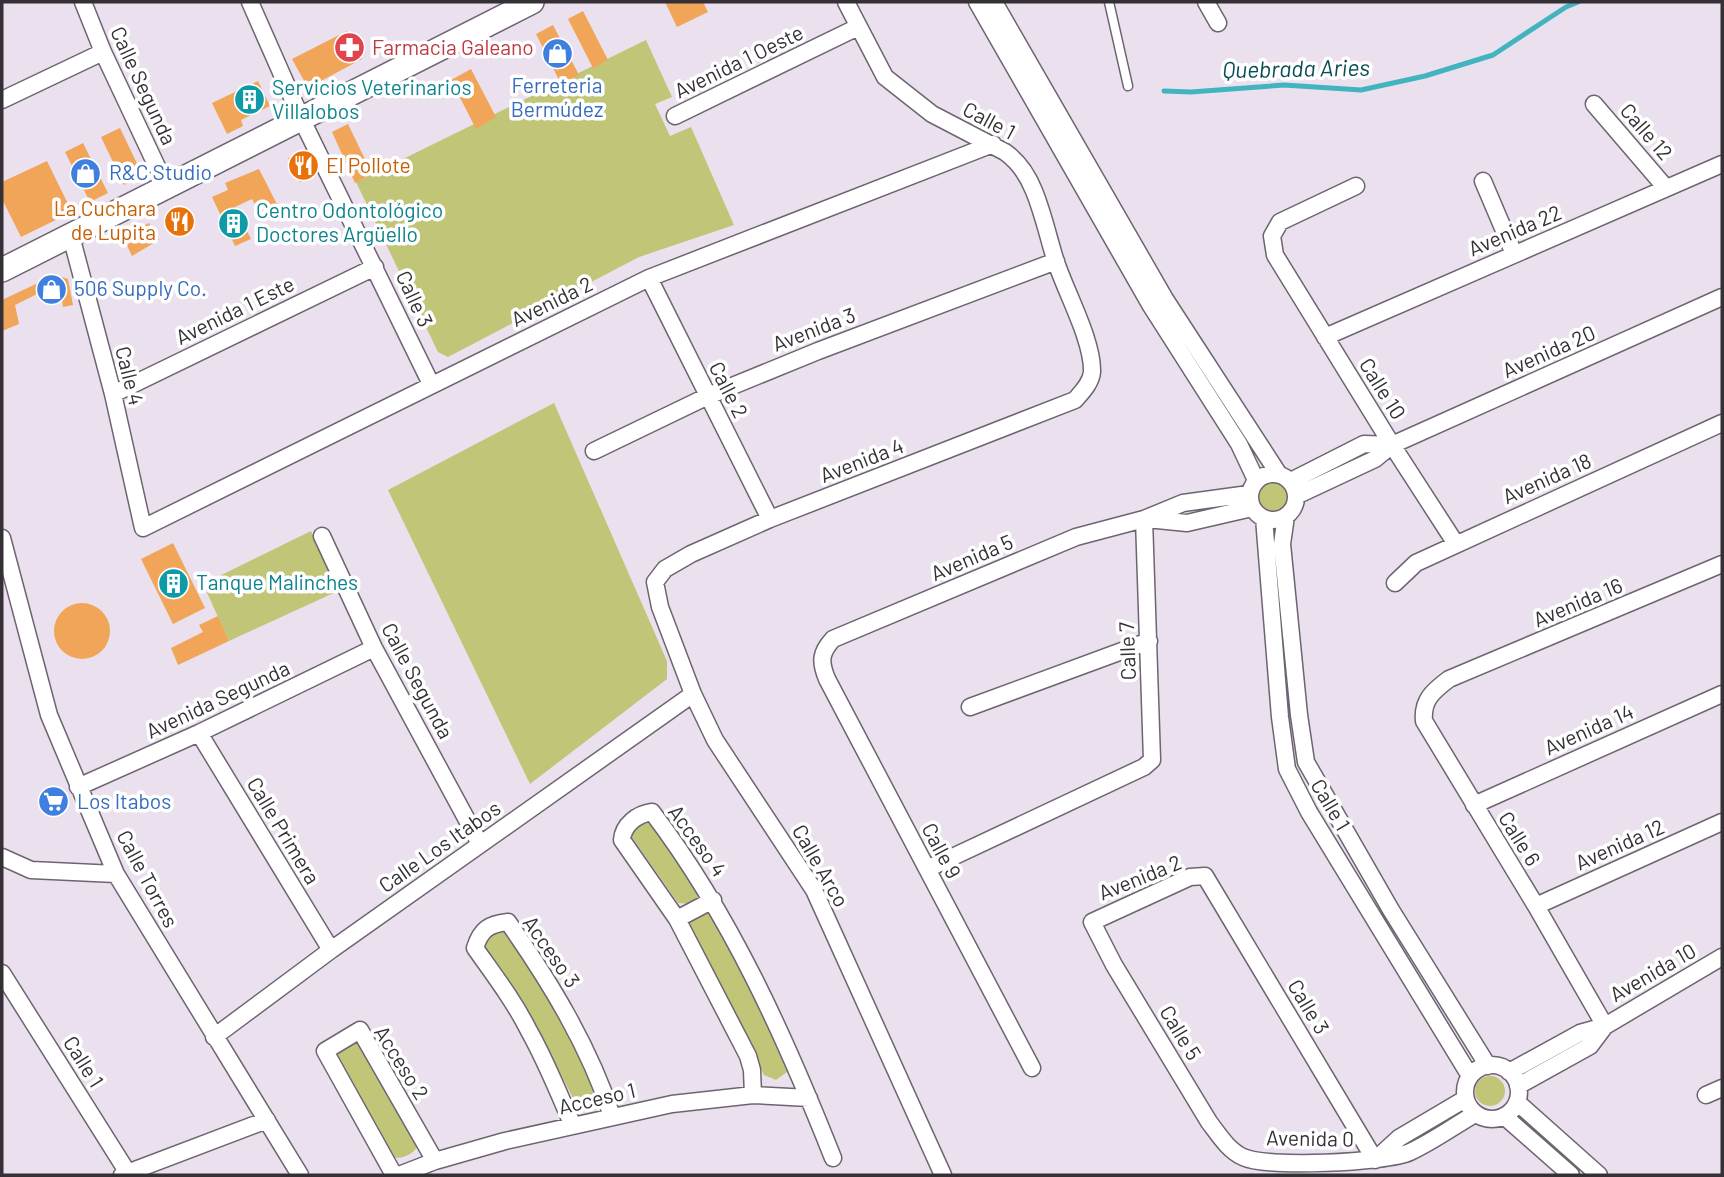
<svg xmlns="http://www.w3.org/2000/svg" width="1724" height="1177" font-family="Barlow,sans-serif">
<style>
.green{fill:#c1c578}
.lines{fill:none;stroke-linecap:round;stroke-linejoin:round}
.stream{stroke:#41b4c0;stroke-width:5}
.building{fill:#f0a559}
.lane-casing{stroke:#6e6471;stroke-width:11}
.street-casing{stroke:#6e6471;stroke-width:19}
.secondary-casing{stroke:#6e6471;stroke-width:26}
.lane{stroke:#fff;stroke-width:8}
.street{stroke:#fff;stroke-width:16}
.secondary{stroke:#fff;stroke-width:23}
.labels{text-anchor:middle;stroke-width:7;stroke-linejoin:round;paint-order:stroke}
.health-label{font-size:21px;fill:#be3a42;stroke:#fff;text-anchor:start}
.street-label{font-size:21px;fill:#343035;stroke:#fff}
.shop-label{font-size:21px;fill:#366cbe;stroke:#fff;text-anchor:start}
.culture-label{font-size:21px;fill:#0d838f;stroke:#fff;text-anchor:start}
.food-label{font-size:21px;fill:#c56008;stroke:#fff;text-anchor:start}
.water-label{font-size:23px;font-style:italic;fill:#074e54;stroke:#fff}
</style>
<rect width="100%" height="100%" fill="#eae0ee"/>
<path class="green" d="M646 40 672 97 655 104 670 136 691 127 734 225 639 257 448 357 438 352 356 182Z
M554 403 667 661V679L530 784 388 490Z
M1258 497a15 15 0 1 1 30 0a15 15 0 1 1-30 0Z
M311 531 338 591 229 641 203 584Z
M645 817 654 822 701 894 691 904 678 903 631 836 630 831Z
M708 909 714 912 789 1064 787 1072 776 1080 764 1075 689 923 695 916Z
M508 928 557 1002 600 1094 598 1101C590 1106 583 1107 575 1102L531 1016 485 947V936Z
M355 1040 360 1042 418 1146C412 1155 401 1160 390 1157L334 1055 336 1049Z
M1475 1091a15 15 0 1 1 30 0a15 15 0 1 1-30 0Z"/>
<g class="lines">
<path class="stream" d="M1164 91 1191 92 1284 85 1361 90 1425 76 1493 55 1566 7 1578 2"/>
</g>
<path class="building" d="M665 2H703L708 12 677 27Z
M583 11 608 60 593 68 568 19Z
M553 25 579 75 561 84 536 34Z
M347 31 362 59 308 88 292 59Z
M471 69 496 117 476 129 451 80Z
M258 81 270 106 241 120 243 126 227 134 212 103Z
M348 124 372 174 355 183 332 132Z
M120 128 143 176 124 185 101 137Z
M83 143 108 193 90 202 65 152Z
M306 149 318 173 300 182 288 158Z
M47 161 72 212 21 237 2 199V182Z
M259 169 281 212 264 221 252 199 235 207 251 239 235 246 212 197 228 190 225 183Z
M180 206 191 229 178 235 167 212Z
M149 223 159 240 132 256 123 237Z
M55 275 68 279 73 305 63 307 61 293 58 291 35 295 15 305 19 324 2 331V300Z
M173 543 205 608 173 624 141 559Z
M54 631a28 28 0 1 1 56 0a28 28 0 1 1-56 0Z
M218 616 229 641 178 665 171 648 203 632 199 625Z"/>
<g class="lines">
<defs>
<path id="lane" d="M1109 2 1128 86"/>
<path id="street" d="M83 2 103 52 167 188
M250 2 302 120 431 384
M846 2 885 77 932 114 1005 152C1019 162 1028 176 1034 191 1043 213 1048 236 1055 259 1065 291 1093 340 1092 372 1091 383 1082 392 1075 400L770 519 691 554 665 569 655 582 660 607 693 694 715 740 814 890 943 1175
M977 2 1151 306 1239 444 1256 480
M994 2 1165 299 1278 473
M1206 2 1218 23
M2 100 103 52
M1594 104 1666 188
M675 116 858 27
M1483 181 1514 254
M1356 186 1280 222 1272 236 1275 255 1392 445 1456 544
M71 236 113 394 143 528 649 278 993 144
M649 278 770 519
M1325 337 1722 164
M113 394 375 267
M594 451 708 396 818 351 1056 261
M1250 497a23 23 0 1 1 46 0a23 23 0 1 1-46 0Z
M1291 481 1364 444 1392 445
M1296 496 1375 459 1392 445 1722 297
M1286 516 1282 544 1299 715 1306 762 1391 910 1488 1066
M1264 518 1280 717 1287 769 1309 812 1470 1076
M1147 519 1187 523 1252 508
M322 536 374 648 480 844
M2 538 49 715 116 874 300 1175
M1395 583 1416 563 1722 423
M970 707 1149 641
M199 733 331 950
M78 787 199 733 374 648
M1474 805 1722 694
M2 857 31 870 116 874
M927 869 1144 767 1152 760 1144 519
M1536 906 1722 822
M677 919 713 900
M2 973 128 1173
M1605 1026 1536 906 1424 721C1422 700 1433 691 1449 679L1722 564
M214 1037 331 950 693 694
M1465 1092a27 27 0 1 1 54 0a27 27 0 1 1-54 0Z
M1032 1068 827 679C820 662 820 653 833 639L1076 537 1144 519 1183 503 1249 494
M1509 1072 1580 1033 1605 1026 1722 957
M1518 1086 1590 1046 1605 1026
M753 1095 752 1070 748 1056 677 919 622 840C623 825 637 814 652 812 731 916 785 1037 833 1158
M1706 1095 1722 1088
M1517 1102 1599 1175
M1504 1116 1571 1175
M573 1126C559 1094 546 1061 529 1031 514 1001 494 975 475 948 481 929 489 924 508 922 550 982 589 1046 612 1116
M1375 1160 1205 876 1190 877 1092 922 1114 965 1209 1122C1219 1135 1228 1150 1243 1157 1265 1168 1386 1163 1410 1152 1432 1142 1454 1126 1475 1114
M1375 1160 1399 1138 1465 1099
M122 1175 267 1120
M394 1175 325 1051 360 1030 435 1161
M399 1175 435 1161 505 1141 672 1104 753 1095 809 1098"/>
<path id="secondary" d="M2 270 532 2"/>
</defs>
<use href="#lane" class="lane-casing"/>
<use href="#street" class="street-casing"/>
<use href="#secondary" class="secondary-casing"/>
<use href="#lane" class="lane"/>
<use href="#street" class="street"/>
<use href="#secondary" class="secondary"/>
</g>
<defs>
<symbol id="pharmacy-disc" viewBox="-11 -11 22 22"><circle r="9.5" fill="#e0444e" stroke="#fff"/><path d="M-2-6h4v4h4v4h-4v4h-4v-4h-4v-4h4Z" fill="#fff"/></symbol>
<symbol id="shop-disc" viewBox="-11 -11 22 22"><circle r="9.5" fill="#3f7fe0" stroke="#fff"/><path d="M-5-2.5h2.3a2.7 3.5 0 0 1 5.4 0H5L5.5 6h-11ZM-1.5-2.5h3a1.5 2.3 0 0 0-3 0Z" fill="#fff"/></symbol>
<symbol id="building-disc" viewBox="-11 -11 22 22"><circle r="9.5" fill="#0f9aa8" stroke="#fff"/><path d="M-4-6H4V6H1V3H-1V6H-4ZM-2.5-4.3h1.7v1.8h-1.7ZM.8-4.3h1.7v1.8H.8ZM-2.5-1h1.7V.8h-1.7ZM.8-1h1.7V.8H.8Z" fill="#fff"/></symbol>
<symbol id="restaurant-disc" viewBox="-11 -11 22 22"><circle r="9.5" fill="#e8710a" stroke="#fff"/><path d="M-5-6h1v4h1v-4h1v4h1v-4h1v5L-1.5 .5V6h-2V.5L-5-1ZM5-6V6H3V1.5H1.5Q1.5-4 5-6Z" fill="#fff"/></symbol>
<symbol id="supermarket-disc" viewBox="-11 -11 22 22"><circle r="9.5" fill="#3f7fe0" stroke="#fff"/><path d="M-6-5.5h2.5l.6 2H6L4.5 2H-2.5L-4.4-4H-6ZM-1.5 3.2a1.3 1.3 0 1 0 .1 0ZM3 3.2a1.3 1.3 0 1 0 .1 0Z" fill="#fff"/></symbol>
</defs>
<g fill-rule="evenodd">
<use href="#pharmacy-disc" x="332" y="30" width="35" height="35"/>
<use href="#shop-disc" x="540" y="36" width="35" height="35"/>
<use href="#building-disc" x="232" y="82" width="35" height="35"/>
<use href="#restaurant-disc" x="286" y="148" width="35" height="35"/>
<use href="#shop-disc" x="68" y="156" width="35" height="35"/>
<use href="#restaurant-disc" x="162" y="204" width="35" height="35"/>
<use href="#building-disc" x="216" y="206" width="35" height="35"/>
<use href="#shop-disc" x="34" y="272" width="35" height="35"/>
<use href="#building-disc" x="156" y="566" width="35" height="35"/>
<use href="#supermarket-disc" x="36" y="784" width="35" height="35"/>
</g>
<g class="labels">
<g class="health-label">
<text x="372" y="55">Farmacia Galeano</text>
</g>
<g class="street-label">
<text transform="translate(739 62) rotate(-26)" y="7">Avenida 1 Oeste</text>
<text transform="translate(143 86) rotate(65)" y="7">Calle Segunda</text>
<text transform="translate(989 121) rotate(28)" y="7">Calle 1</text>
<text transform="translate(1646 132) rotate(49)" y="7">Calle 12</text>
<text transform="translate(1515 231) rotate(-23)" y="7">Avenida 22</text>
<text transform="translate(414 299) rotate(65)" y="7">Calle 3</text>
<text transform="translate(552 302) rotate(-26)" y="7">Avenida 2</text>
<text transform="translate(235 311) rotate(-26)" y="7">Avenida 1 Este</text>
<text transform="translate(814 330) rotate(-21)" y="7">Avenida 3</text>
<text transform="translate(1549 352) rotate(-24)" y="7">Avenida 20</text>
<text transform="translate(129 376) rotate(76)" y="7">Calle 4</text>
<text transform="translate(1382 389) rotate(58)" y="7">Calle 10</text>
<text transform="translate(728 390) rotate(63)" y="7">Calle 2</text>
<text transform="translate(862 461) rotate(-21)" y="7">Avenida 4</text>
<text transform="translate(1547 479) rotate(-24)" y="7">Avenida 18</text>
<text transform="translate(972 558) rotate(-23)" y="7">Avenida 5</text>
<text transform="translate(1578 603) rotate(-23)" y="7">Avenida 16</text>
<text transform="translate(1128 651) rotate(-92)" y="7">Calle 7</text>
<text transform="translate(417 681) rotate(62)" y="7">Calle Segunda</text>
<text transform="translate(218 700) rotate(-25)" y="7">Avenida Segunda</text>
<text transform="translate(1589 730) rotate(-24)" y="7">Avenida 14</text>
<text transform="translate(1330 805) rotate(59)" y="7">Calle 1</text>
<text transform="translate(283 831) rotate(59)" y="7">Calle Primera</text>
<text transform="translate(1519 839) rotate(58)" y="7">Calle 6</text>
<text transform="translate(697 841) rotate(54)" y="7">Acceso 4</text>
<text transform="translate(1620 845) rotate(-24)" y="7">Avenida 12</text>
<text transform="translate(440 847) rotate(-35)" y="7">Calle Los Itabos</text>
<text transform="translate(941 851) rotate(62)" y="7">Calle 9</text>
<text transform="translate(820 866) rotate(60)" y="7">Calle Arco</text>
<text transform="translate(1140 878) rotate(-22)" y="7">Avenida 2</text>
<text transform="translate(147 879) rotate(62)" y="7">Calle Torres</text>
<text transform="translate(551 952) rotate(55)" y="7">Acceso 3</text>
<text transform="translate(1653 973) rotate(-30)" y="7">Avenida 10</text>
<text transform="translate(1308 1007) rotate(59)" y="7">Calle 3</text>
<text transform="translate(1180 1033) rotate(59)" y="7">Calle 5</text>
<text transform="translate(83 1062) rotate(58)" y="7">Calle 1</text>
<text transform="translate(401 1063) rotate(58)" y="7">Acceso 2</text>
<text transform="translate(597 1099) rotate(-13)" y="7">Acceso 1</text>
<text transform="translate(1310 1139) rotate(1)" y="7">Avenida 0</text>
</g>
<g class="shop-label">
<text x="557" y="93" text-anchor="middle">Ferreteria<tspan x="557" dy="24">Bermúdez</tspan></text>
<text x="109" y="180">R&amp;C Studio</text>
<text x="74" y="296">506 Supply Co.</text>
<text x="77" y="809">Los Itabos</text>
</g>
<g class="culture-label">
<text x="272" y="95">Servicios Veterinarios<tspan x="272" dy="24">Villalobos</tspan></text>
<text x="256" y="218">Centro Odontológico<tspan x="256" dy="24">Doctores Argüello</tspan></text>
<text x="196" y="590">Tanque Malinches</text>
</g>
<g class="food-label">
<text x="326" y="173">El Pollote</text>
<text x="156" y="216" text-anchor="end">La Cuchara<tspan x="156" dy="24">de Lupita</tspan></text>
</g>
<g class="water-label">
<text transform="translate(1296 69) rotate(-1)" y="8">Quebrada Aries</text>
</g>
</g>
<rect width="1724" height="1177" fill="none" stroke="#343035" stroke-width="7"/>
</svg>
